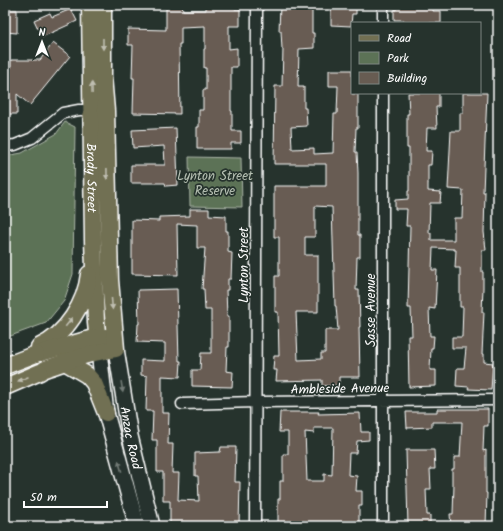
<svg xmlns="http://www.w3.org/2000/svg" width="503" height="531" font-family="Kalam,sans-serif">
<style>
.green{fill:#5c7256;stroke:#aeb8aa}
.building{fill:#675c52;stroke:#fff;fill-rule:evenodd}
.lines{fill:none;stroke-linecap:round;stroke-linejoin:round}
.street-casing{stroke:#fff;stroke-width:13}
.secondary-casing{stroke:#fff;stroke-width:18}
.primary-casing{stroke:#fff;stroke-width:19}
.street{stroke:#26332d;stroke-width:10}
.secondary{stroke:#26332d;stroke-width:15}
.primary{stroke:#716f52;stroke-width:16}
.oneway{fill:#bfbeb1}
.oneway2{fill:#727a76}
.labels{text-anchor:middle;stroke-width:3.5;stroke-linejoin:round;paint-order:stroke}
.park-label{font-size:13px;fill:#b6c0b3;stroke:#26332d}
.street-label{font-size:13px;fill:#fff;stroke:#26332d}
</style>
<rect width="100%" height="100%" fill="#26332d"/>
<filter id="ink" filterUnits="userSpaceOnUse"><feTurbulence type="fractalNoise" baseFrequency=".025" numOctaves="2"/><feDisplacementMap in="SourceGraphic" scale="8" xChannelSelector="R" yChannelSelector="G"/><feConvolveMatrix kernelMatrix="1 2 1 2 8 2 1 2 1" color-interpolation-filters="sRGB"/></filter>
<g filter="url(#ink)">
<path class="green" d="M65 122 75 127 73 274 64 301 46 323 5 338V156L22 153 56 134Z
M189 157 241 158 242 207 190 206Z"/>
<path class="building" d="M166 5H182L183 10H206V5H235V9H240V26H229V49L237 48V67H231V111H232V131H241V143H231V149H197V127H199V110H203V90H206V68H204V49H205V26L181 27V44H179L180 114 133 113 134 78H132L133 45H128V29L166 30Z
M280 5H312V33H314V48L299 49 298 87H304V108H306L307 126 291 127 292 149 314 148V154L333 153 334 114H337L338 86H329V70H352V94H358V128H356L355 152H357L358 173V235H360V257H357L356 290H359L360 327H359L360 377H339V385L322 386V380L276 381 277 370H273L274 356H279L278 312H275V276H279V237H274V186H326V164H274L275 86H282L283 49H282L281 31H279ZM315 206 332 207 335 306H336L338 330H325V353H321V359L298 360 296 312H318V255H305V237H315Z
M331 5H356V14H352L351 26 331 25Z
M396 5H433V11H441V23H404V20H394V10H396Z
M71 9 77 21 42 37 34 20 50 13 52 17Z
M5 10H17V33L5 32Z
M53 43 70 56 30 105 17 94V114H5V68H11V60H40Z
M408 93H439V107H436L437 128H427L426 151H432L431 165H428V191L441 192 440 203H430L429 233H431V240H454V218H462L463 190 448 189 451 131H460V113H463V93H487L483 192H485L484 232 486 250H482V272H483V288L482 312H484L482 354H484V362L493 363 491 390 468 389 469 387 456 386 457 368H464L466 348H452V337H462L463 307H460V268H455L456 250H454V249L433 248 432 270H437L435 309 429 308 430 336H434L433 348H431L430 370H436V386L409 387 408 336H412L411 308H408L410 226H406L407 209H395V200L408 199V191H409V148H407V114H409Z
M176 128 178 185 166 186 165 183H131V165H165L164 146 133 148 132 130Z
M190 209H209V215L226 216V231H228V252L232 253 231 279H228V290H226L227 316H229V347H227L226 371 233 372 232 387 192 386V370H200L201 353H211V310H205L204 289H202L205 248H197V225L177 224 178 275 132 274V220L159 221V217L190 216Z
M177 289 179 361H181L180 377 162 376V413H169L168 444H173L172 473H179L178 500 199 501 198 476H195V453L220 452 221 447H236L235 482H240L239 526H170V501H163V472H157V440H152L153 411H146L147 376 141 375V360L165 361V343L137 342 138 324H139L138 290Z
M437 409H488V426H484L483 451 486 450V493H487L486 526H451L450 514H453L454 485H452V469H454V457H460L462 422H432V427L407 428 406 412H437Z
M280 412H319L318 414 360 413 361 432H369V440L357 441 356 453H349L348 475 357 476 356 491H362V506H359V526H278V499H280V481H283V454H288V432H279ZM314 428H333L332 475 324 474V481H307L305 432 314 433Z
M406 450H434L435 469H430L431 489H426L427 515H430V526H408Z"/>
<g class="lines">
<defs>
<path id="street" d="M383 5V23
M5 146 15 145 32 138 63 113 79 110H96
M182 404 256 402 498 400
M255 526 257 5
M383 526V93"/>
<g id="secondary">
<path id="s1" d="M116 349 130 436 152 526"/>
<path d="M99 351 106 413 137 526"/>
</g>
<g id="primary">
<path id="s2" d="M90 5 93 240 96 323 99 351"/>
<path d="M39 347C66 335 86 303 89 274"/>
<path d="M41 353 97 337H107"/>
<path d="M65 362 87 375 94 383 106 413"/>
<path d="M5 366 36 354"/>
<path d="M45 369C69 361 91 352 116 349L110 280 106 111 103 76V5"/>
<path d="M5 387 40 372"/>
</g>
</defs>
<use href="#street" class="street-casing"/>
<use href="#secondary" class="secondary-casing"/>
<use href="#primary" class="primary-casing"/>
<use href="#street" class="street"/>
<use href="#secondary" class="secondary"/>
<use href="#primary" class="primary"/>
</g>
<defs><path id="oneway-solid" d="M-6-.8H1V-3.2L6.5 0L1 3.2V.8H-6Z"/></defs>
<g class="oneway">
<use href="#oneway-solid" transform="translate(103 44) rotate(90)"/>
<use href="#oneway-solid" transform="translate(92 88) rotate(-91)"/>
<use href="#oneway-solid" transform="translate(107 174) rotate(89)"/>
<use href="#oneway-solid" transform="translate(112 304) rotate(85)"/>
<use href="#oneway-solid" transform="translate(69 322) rotate(-52)"/>
<use href="#oneway-solid" transform="translate(23 379) rotate(157)"/>
</g>
<g class="oneway2">
<use href="#oneway-solid" transform="translate(122 387) rotate(81)"/>
<use href="#oneway-solid" transform="translate(120 466) rotate(-106)"/>
</g>
</g>
<g class="labels">
<g class="park-label">
<text x="215" y="180">Lynton Street<tspan x="215" dy="15">Reserve</tspan></text>
</g>
<g class="street-label">
<text dy="5" stroke="none"><textPath href="#s2" startOffset="173">Brady Street</textPath></text>
<text transform="translate(243 265) rotate(-90)" y="5">Lynton Street</text>
<text transform="translate(370 310) rotate(-90)" y="5">Sasse Avenue</text>
<text transform="translate(340 388) rotate(-1)" y="5">Ambleside Avenue</text>
<text dy="5" stroke="none"><textPath href="#s1" startOffset="90">Anzac Road</textPath></text>
</g>
</g>
<rect width="503" height="531" fill="none" stroke="#26332d" stroke-width="20"/>
<rect x="10" y="10" width="483" height="511" fill="none" stroke="#fff" stroke-width="1.5" filter="url(#ink)"/>
<rect x="351" y="22" width="130" height="72" fill="#26332d" stroke="#7d8581"/>
<rect x="359" y="35" width="20" height="6" fill="#716f52" stroke="#7d8581"/>
<text x="387" y="42" font-size="12" fill="#ffffff">Road</text>
<rect x="359" y="52" width="20" height="12" fill="#5c7256" stroke="#7d8581"/>
<text x="387" y="62" font-size="12" fill="#ffffff">Park</text>
<rect x="359" y="72" width="20" height="12" fill="#675c52" stroke="#7d8581"/>
<text x="387" y="82" font-size="12" fill="#ffffff">Building</text>
<g transform="translate(42 42)" stroke="#26332d" stroke-width="3" paint-order="stroke">
<path d="M0-3L7 15L0 10L-7 15Z" fill="#ffffff"/>
<text y="-6" font-size="11" font-weight="bold" text-anchor="middle" fill="#ffffff">N</text>
</g>
<path d="M24 501v6h83v-6" fill="none" stroke="#ffffff" stroke-width="2"/>
<text x="30" y="501" font-size="12" fill="#ffffff" stroke="#26332d" stroke-width="3" paint-order="stroke">50 m</text>
</svg>
